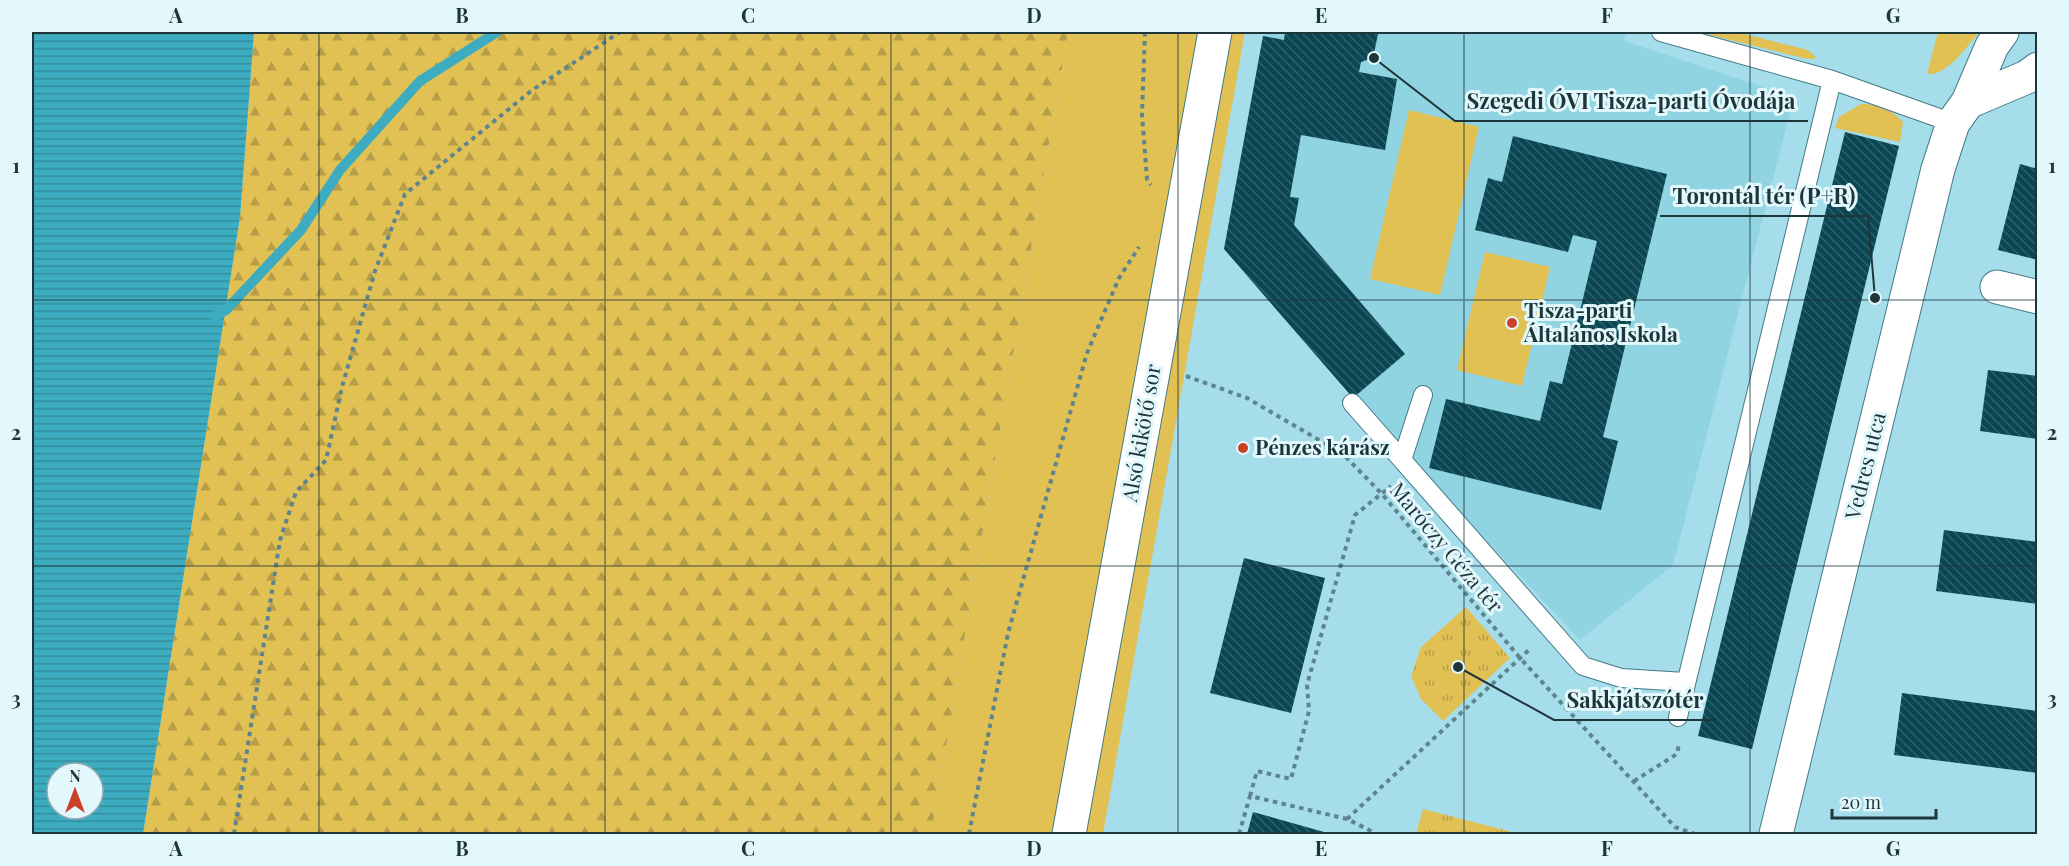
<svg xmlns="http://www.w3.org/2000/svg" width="2069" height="866" font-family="'Playfair Display',serif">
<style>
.built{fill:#90d3e1}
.grass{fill:#e1c054}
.forest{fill:url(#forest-firs)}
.park{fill:url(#park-tufts)}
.water{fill:url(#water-rules);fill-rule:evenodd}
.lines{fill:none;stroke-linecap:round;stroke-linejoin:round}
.stream{stroke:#3dacc0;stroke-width:10}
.building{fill:url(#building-back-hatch)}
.lane-casing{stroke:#447a85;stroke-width:20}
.street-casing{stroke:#447a85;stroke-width:35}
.path{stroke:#5e858e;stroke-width:4;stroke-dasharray:4.5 4.5;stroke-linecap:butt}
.lane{stroke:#fff;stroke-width:18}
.street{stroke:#fff;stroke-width:33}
.grid{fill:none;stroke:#1e353a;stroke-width:1.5;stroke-opacity:0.55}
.poi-dot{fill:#cb4027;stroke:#e2f8fd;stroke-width:2}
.labels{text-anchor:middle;stroke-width:6;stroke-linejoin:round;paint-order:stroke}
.poi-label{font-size:21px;font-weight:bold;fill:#1e353a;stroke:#e2f8fd;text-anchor:start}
.street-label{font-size:21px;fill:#1e353a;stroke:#e2f8fd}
.leader{fill:none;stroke:#1e353a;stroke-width:2}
.callout-dot{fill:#1e353a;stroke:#e2f8fd;stroke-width:2}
.callout-label{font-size:22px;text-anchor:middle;font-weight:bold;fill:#1e353a;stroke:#e2f8fd;stroke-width:6;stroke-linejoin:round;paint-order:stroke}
.neatline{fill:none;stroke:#1e353a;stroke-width:2}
.grid-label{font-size:20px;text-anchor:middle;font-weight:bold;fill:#1e353a}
</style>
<defs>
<pattern id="forest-firs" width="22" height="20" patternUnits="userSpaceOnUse" patternTransform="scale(1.5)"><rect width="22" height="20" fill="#e1c054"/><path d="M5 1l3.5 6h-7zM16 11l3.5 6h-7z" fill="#b69d47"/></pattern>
<pattern id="park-tufts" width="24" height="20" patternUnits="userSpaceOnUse" patternTransform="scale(1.5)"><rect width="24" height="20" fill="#e1c054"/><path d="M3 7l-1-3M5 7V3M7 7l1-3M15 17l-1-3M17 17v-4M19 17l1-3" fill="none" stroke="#b69d47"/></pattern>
<pattern id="water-rules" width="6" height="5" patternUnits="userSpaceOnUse" patternTransform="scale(1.5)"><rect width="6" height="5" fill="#3dacc0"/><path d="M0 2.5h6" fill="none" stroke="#338d9d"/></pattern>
<pattern id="building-back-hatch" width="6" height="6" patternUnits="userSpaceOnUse" patternTransform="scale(1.5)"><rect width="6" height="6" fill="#0a4752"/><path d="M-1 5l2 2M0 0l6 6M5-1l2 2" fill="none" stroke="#2e6069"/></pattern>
</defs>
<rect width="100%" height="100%" fill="#a5ddea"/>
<path class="built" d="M1264 32H1626L1624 41 1794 97 1673 565 1580 640 1353 398 1224 249Z"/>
<path class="grass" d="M1068 32H1245L1103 834H931Z
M1698 32H1737L1808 50 1816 57 1813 59H1807Z
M1938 32H1979C1968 45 1948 76 1927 74Z
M1861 104C1879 104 1891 109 1903 122L1900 142 1835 128 1839 117Z
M1409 110 1479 127 1440 295 1370 279Z
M1485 252 1550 267 1522 386 1457 370Z"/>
<path class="forest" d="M254 32H1068L931 834H143L240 217Z"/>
<path class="park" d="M1466 607 1510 658 1443 721 1421 699 1411 676 1421 647Z
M1423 809 1520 834H1416Z"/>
<path class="water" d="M32 32H254L240 217 143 834H32ZM57 773H93V809H57Z"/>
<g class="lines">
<path class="stream" d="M215 316 226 310 301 230 340 170 420 81 497 32"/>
</g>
<path class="building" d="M1285 32H1376L1378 34 1373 58 1361 62 1359 72 1397 79 1385 150 1301 135 1290 197 1299 198 1294 225 1405 354 1353 398 1224 249 1263 36 1284 40Z
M1845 132 1899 146 1752 749 1698 736Z
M1513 136 1667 174 1603 437 1618 441 1601 510 1429 468 1446 399 1540 421 1550 381 1562 384 1597 241 1573 235 1568 252 1475 230 1488 178 1502 182Z
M2020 164 2038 169V260L1998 250Z
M1988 370 2038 376V439L1980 431Z
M1944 530 2038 542V604L1936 591Z
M1244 558 1325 578 1291 713 1210 693Z
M1902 693 2038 711V773L1894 755Z
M1253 812 1331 834H1247Z"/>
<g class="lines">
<defs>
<path id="lane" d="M1661 32 1832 80 1953 123
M1352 403 1583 666 1621 678 1685 682
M1402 460 1423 395
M1678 717 1832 80"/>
<path id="street" d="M1968 102 2027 77 2038 69
M1997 287 2038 297
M1069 834 1215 32
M1776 834 1938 169 1953 123 1968 102 1992 46 2002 32"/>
</defs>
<use href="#lane" class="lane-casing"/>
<use href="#street" class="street-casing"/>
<path class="path" d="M1145 32 1142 114 1147 179 1151 185
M1186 376 1247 398 1343 454 1382 494 1520 658 1675 827 1695 834
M1634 781 1677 754 1679 744
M1250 796 1257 771 1291 779 1309 711 1307 685 1355 515 1391 486
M1347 819 1531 648
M234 834 280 540 296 492 326 460 342 387 375 271 405 194 531 91 620 32
M969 834 1008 633 1087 353 1119 278 1139 247
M1239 834 1250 796 1347 819 1377 834"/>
<use href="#lane" class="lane"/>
<use href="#street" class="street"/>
</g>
<path class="grid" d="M319 32V834M605 32V834M891 32V834M1178 32V834M1464 32V834M1750 32V834M32 300H2038M32 566H2038"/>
<g class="poi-dot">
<circle cx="1512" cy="323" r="6"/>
<circle cx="1243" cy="448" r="6"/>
</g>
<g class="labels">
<g class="poi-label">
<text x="1524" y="318">Tisza-parti<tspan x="1524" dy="24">Általános Iskola</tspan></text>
<text x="1255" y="455">Pénzes kárász</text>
</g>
<g class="street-label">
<text transform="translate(1142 433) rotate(-80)" y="7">Alsó kikötő sor</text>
<text transform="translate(1866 466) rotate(-76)" y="7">Vedres utca</text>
<text transform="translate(1446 548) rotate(50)" y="7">Maróczy Géza tér</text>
</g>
</g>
<path class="leader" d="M1374 58L1455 121H1808M1875 298L1868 216H1660M1458 667L1554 720H1716"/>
<g class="callout-dot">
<circle cx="1374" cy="58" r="6"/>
<circle cx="1875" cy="298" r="6"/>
<circle cx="1458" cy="667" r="6"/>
</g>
<g class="callout-label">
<text x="1631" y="109">Szegedi ÓVI Tisza-parti Óvodája</text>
<text x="1764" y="204">Torontál tér (P+R)</text>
<text x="1635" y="708">Sakkjátszótér</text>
</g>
<rect width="2069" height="866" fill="none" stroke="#e2f8fd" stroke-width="66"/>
<g transform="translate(75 791)"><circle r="28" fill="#e2f8fd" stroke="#94aaaf" stroke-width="1.5"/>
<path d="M0-4.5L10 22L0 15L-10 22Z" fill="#cb4027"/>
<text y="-9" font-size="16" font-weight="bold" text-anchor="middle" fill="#1e353a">N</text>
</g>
<path d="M1832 809v9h104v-9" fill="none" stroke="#1e353a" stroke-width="3"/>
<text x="1841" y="809" font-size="18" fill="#1e353a" stroke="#e2f8fd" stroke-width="4.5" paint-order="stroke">20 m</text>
<rect x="33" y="33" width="2003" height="800" class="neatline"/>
<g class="grid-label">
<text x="176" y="23">A</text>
<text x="462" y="23">B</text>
<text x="748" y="23">C</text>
<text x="1034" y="23">D</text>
<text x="1321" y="23">E</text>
<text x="1607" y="23">F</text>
<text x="1893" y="23">G</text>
<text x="16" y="173">1</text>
<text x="2052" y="173">1</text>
<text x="16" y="440">2</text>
<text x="2052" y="440">2</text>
<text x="16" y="706">3</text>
<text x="2052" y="706">3</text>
<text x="176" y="856">A</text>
<text x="462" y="856">B</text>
<text x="748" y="856">C</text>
<text x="1034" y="856">D</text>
<text x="1321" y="856">E</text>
<text x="1607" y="856">F</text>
<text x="1893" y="856">G</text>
</g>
</svg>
